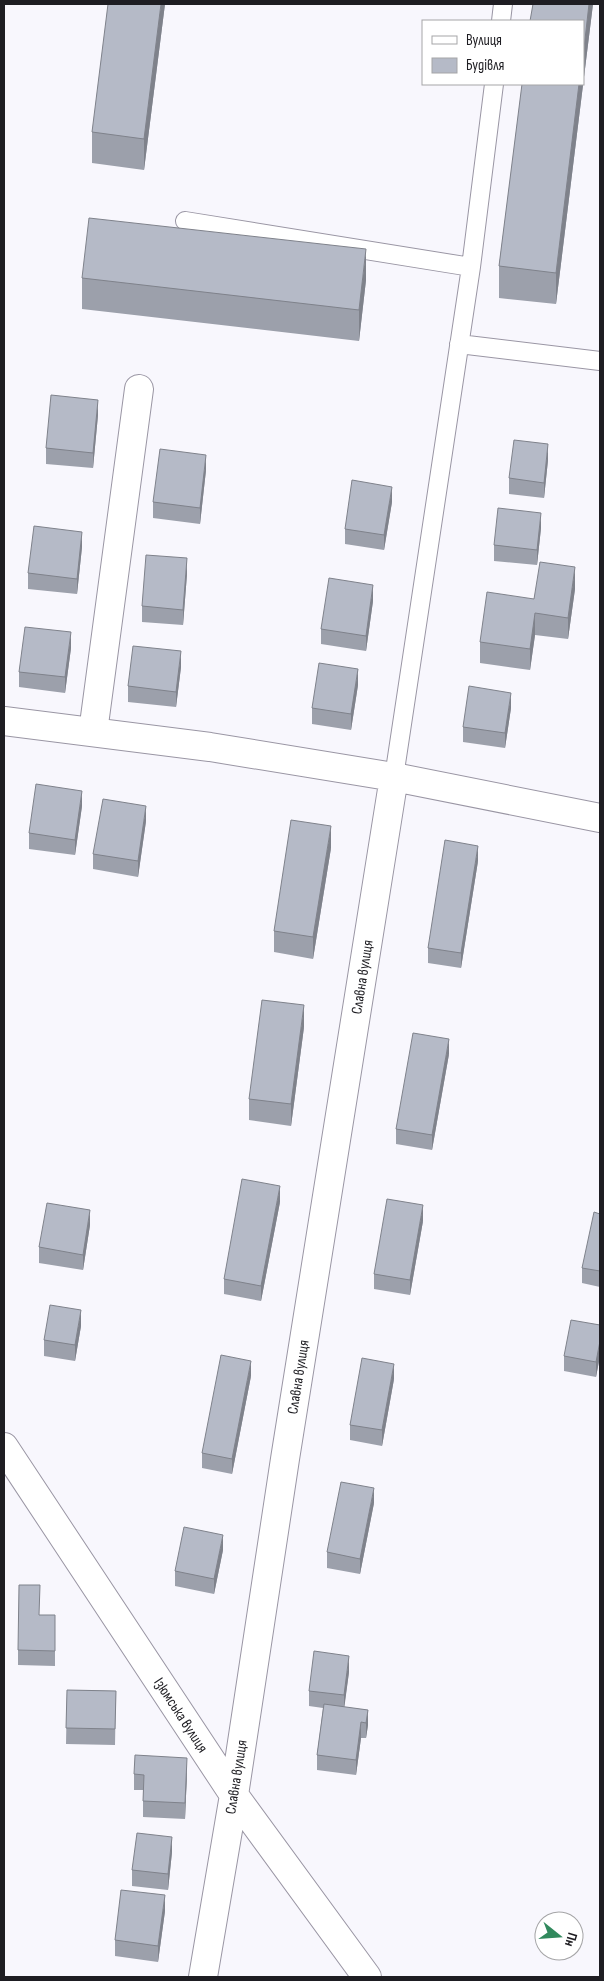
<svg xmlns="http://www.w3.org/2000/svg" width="604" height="1981" font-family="'Sofia Sans Condensed',sans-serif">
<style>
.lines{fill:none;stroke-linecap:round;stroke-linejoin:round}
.lane-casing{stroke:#9a96a4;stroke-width:20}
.street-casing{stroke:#9a96a4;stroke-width:30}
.lane{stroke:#fff;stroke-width:18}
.street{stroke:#fff;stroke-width:28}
.wall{fill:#9ca0ab}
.shaded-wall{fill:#7f828b}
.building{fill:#b5bac7;stroke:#7f828b}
.labels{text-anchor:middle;stroke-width:4.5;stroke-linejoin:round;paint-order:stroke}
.street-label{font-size:15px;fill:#1e1d22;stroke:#fff}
</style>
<rect width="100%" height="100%" fill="#f8f7fd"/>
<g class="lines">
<defs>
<path id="lane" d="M501 21 503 4
M185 221 471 267
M459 344 600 361
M394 777 471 267 494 84"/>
<path id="street" d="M4 721 210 747 394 777 600 818
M93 732 139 389
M4 1447 234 1795 367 1977
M203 1977 234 1795 285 1459 394 777"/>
</defs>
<use href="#lane" class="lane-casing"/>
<use href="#street" class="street-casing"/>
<use href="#lane" class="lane"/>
<use href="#street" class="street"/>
</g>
<path class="wall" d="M165 4 144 170 92 163V132Z
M533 4H593L556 304 499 298V266Z
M82 278 366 280 359 341 82 309Z
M98 415 93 468 46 464V448Z
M548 460 544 498 509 494V478Z
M206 470 200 524 153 518V502Z
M392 502 384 550 345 544V529Z
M541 528 537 565 494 561V545Z
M82 547 77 594 28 589V573Z
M187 574 183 625 142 622V606Z
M575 589 568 639 535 635 530 670 480 663V642L534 599Z
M373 601 366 651 321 644V629Z
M71 648 65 693 19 687V672Z
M181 667 176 707 128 702V686Z
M358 685 351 730 312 724V708Z
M511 708 505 748 463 742V727Z
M82 806 75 855 29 849V833Z
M146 821 138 877 93 869V854Z
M331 848 313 959 274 952V931Z
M478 861 461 968 428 963V948Z
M304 1027 291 1126 249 1120V1099Z
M449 1054 432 1150 396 1144V1129Z
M280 1202 261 1301 224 1294V1279Z
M600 1214V1287L582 1283V1268Z
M423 1221 410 1295 374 1289V1274Z
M90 1225 83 1270 39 1263V1247Z
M600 1325V1356L596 1377 564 1371V1356Z
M81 1326 75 1361 44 1356V1340Z
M251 1376 232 1474 202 1468V1453Z
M394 1379 382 1446 350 1440V1425Z
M374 1503 360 1574 327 1568V1552Z
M223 1550 214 1594 175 1586V1571Z
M39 1615H55V1666L18 1665V1650Z
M349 1672 344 1707 368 1710V1725L366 1738H361L356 1775 317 1770V1755L323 1708 309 1706V1691Z
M67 1690 116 1691 115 1745 66 1744Z
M187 1773 185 1819 143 1817V1790H134V1774Z
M172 1852 168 1890 132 1886V1870Z
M165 1911 158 1962 115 1956V1940Z"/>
<path class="shaded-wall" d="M161 4H165L144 170V139Z
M589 4H593L556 304V273L579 84H583V57Z
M366 249V280L359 341V310Z
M98 400V415L93 468V453Z
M548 444V460L544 498V483Z
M206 455V470L200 524V508Z
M392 487V502L384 550V535Z
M541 513V528L537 565V550Z
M82 532V547L77 594V579Z
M187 558V574L183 625V610Z
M575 567V589L568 639V618Z
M373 585V601L366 651V636Z
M535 613V635L530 670V649Z
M71 632V648L65 693V677Z
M181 651V667L176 707V692Z
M358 669V685L351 730V714Z
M511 693V708L505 748V733Z
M82 791V806L75 855V840Z
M146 806V821L138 877V861Z
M331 826V848L313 959V937Z
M478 846V861L461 968V953Z
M304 1005V1027L291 1126V1104Z
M449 1039V1054L432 1150V1135Z
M280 1186V1202L261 1301V1286Z
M423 1205V1221L410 1295V1280Z
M90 1210V1225L83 1270V1255Z
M81 1310V1326L75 1361V1345Z
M600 1341V1356L596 1377V1362Z
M251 1361V1376L232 1474V1459Z
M394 1364V1379L382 1446V1430Z
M374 1488V1503L360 1574V1559Z
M223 1535V1550L214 1594V1579Z
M349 1656V1672L344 1710V1695Z
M368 1710V1725L366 1738V1723Z
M361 1722V1738L356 1775V1760Z
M187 1758V1773L185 1819V1803Z
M172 1837V1852L168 1890V1874Z
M165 1895V1911L158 1962V1946Z"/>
<path class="building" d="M108 4H161L144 139 92 132Z
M533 4H589L583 57V21H530Z
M522 84H579L556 273 499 266Z
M89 218 366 249 359 310 82 278Z
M51 395 98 400 93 453 46 448Z
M514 440 548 444 544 483 509 478Z
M160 449 206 455 200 508 153 502Z
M352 480 392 487 384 535 345 529Z
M498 508 541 513 537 550 494 545Z
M34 526 82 532 77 579 28 573Z
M146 555 187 558 183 610 142 606Z
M540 562 575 567 568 618 535 613 530 649 480 642 487 592 534 599Z
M329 578 373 585 366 636 321 629Z
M25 627 71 632 65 677 19 672Z
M133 646 181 651 176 692 128 686Z
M319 663 358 669 351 714 312 708Z
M469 686 511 693 505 733 463 727Z
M36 784 82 791 75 840 29 833Z
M103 799 146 806 138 861 93 854Z
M291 820 331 826 313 937 274 931Z
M445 840 478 846 461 953 428 948Z
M262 1000 304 1005 291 1104 249 1099Z
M413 1033 449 1039 432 1135 396 1129Z
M242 1179 280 1186 261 1286 224 1279Z
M387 1199 423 1205 410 1280 374 1274Z
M47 1203 90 1210 83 1255 39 1247Z
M594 1212 600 1214V1271L582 1268Z
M50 1305 81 1310 75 1345 44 1340Z
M571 1320 600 1325V1341L596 1362 564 1356Z
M221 1355 251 1361 232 1459 202 1453Z
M362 1358 394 1364 382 1430 350 1425Z
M341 1482 374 1488 360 1559 327 1552Z
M184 1527 223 1535 214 1579 175 1571Z
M19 1585H40L39 1615H55V1651L18 1650Z
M314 1651 349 1656 344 1695 309 1691Z
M67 1690 116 1691 115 1729 66 1728Z
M324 1704 368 1710 366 1723 361 1722 356 1760 317 1755Z
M135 1755 187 1758 185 1803 143 1801 144 1775 134 1774Z
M137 1833 172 1837 168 1874 132 1870Z
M121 1890 165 1895 158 1946 115 1940Z"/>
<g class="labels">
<g class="street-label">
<text transform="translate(362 977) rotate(-81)" y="5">Славна вулиця</text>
<text transform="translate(298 1377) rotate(-81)" y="5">Славна вулиця</text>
<text transform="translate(181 1715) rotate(57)" y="5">Ізюмська вулиця</text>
<text transform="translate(236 1777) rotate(-81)" y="5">Славна вулиця</text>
</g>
</g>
<rect width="604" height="1981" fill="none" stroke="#1e1d22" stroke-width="10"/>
<rect x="422" y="20" width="162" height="65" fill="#ffffff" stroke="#a5a5a7"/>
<rect x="432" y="36" width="25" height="8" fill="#ffffff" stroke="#a5a5a7"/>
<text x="466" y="45" font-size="15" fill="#1e1d22">Вулиця</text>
<rect x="432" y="58" width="25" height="15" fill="#b5bac7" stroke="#a5a5a7"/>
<text x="466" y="70" font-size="15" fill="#1e1d22">Будівля</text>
<g transform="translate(559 1936) rotate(107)"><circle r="24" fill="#ffffff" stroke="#a5a5a7"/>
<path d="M0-4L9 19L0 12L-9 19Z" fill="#31895d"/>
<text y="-8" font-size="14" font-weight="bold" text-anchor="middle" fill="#1e1d22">Пн</text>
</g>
</svg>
